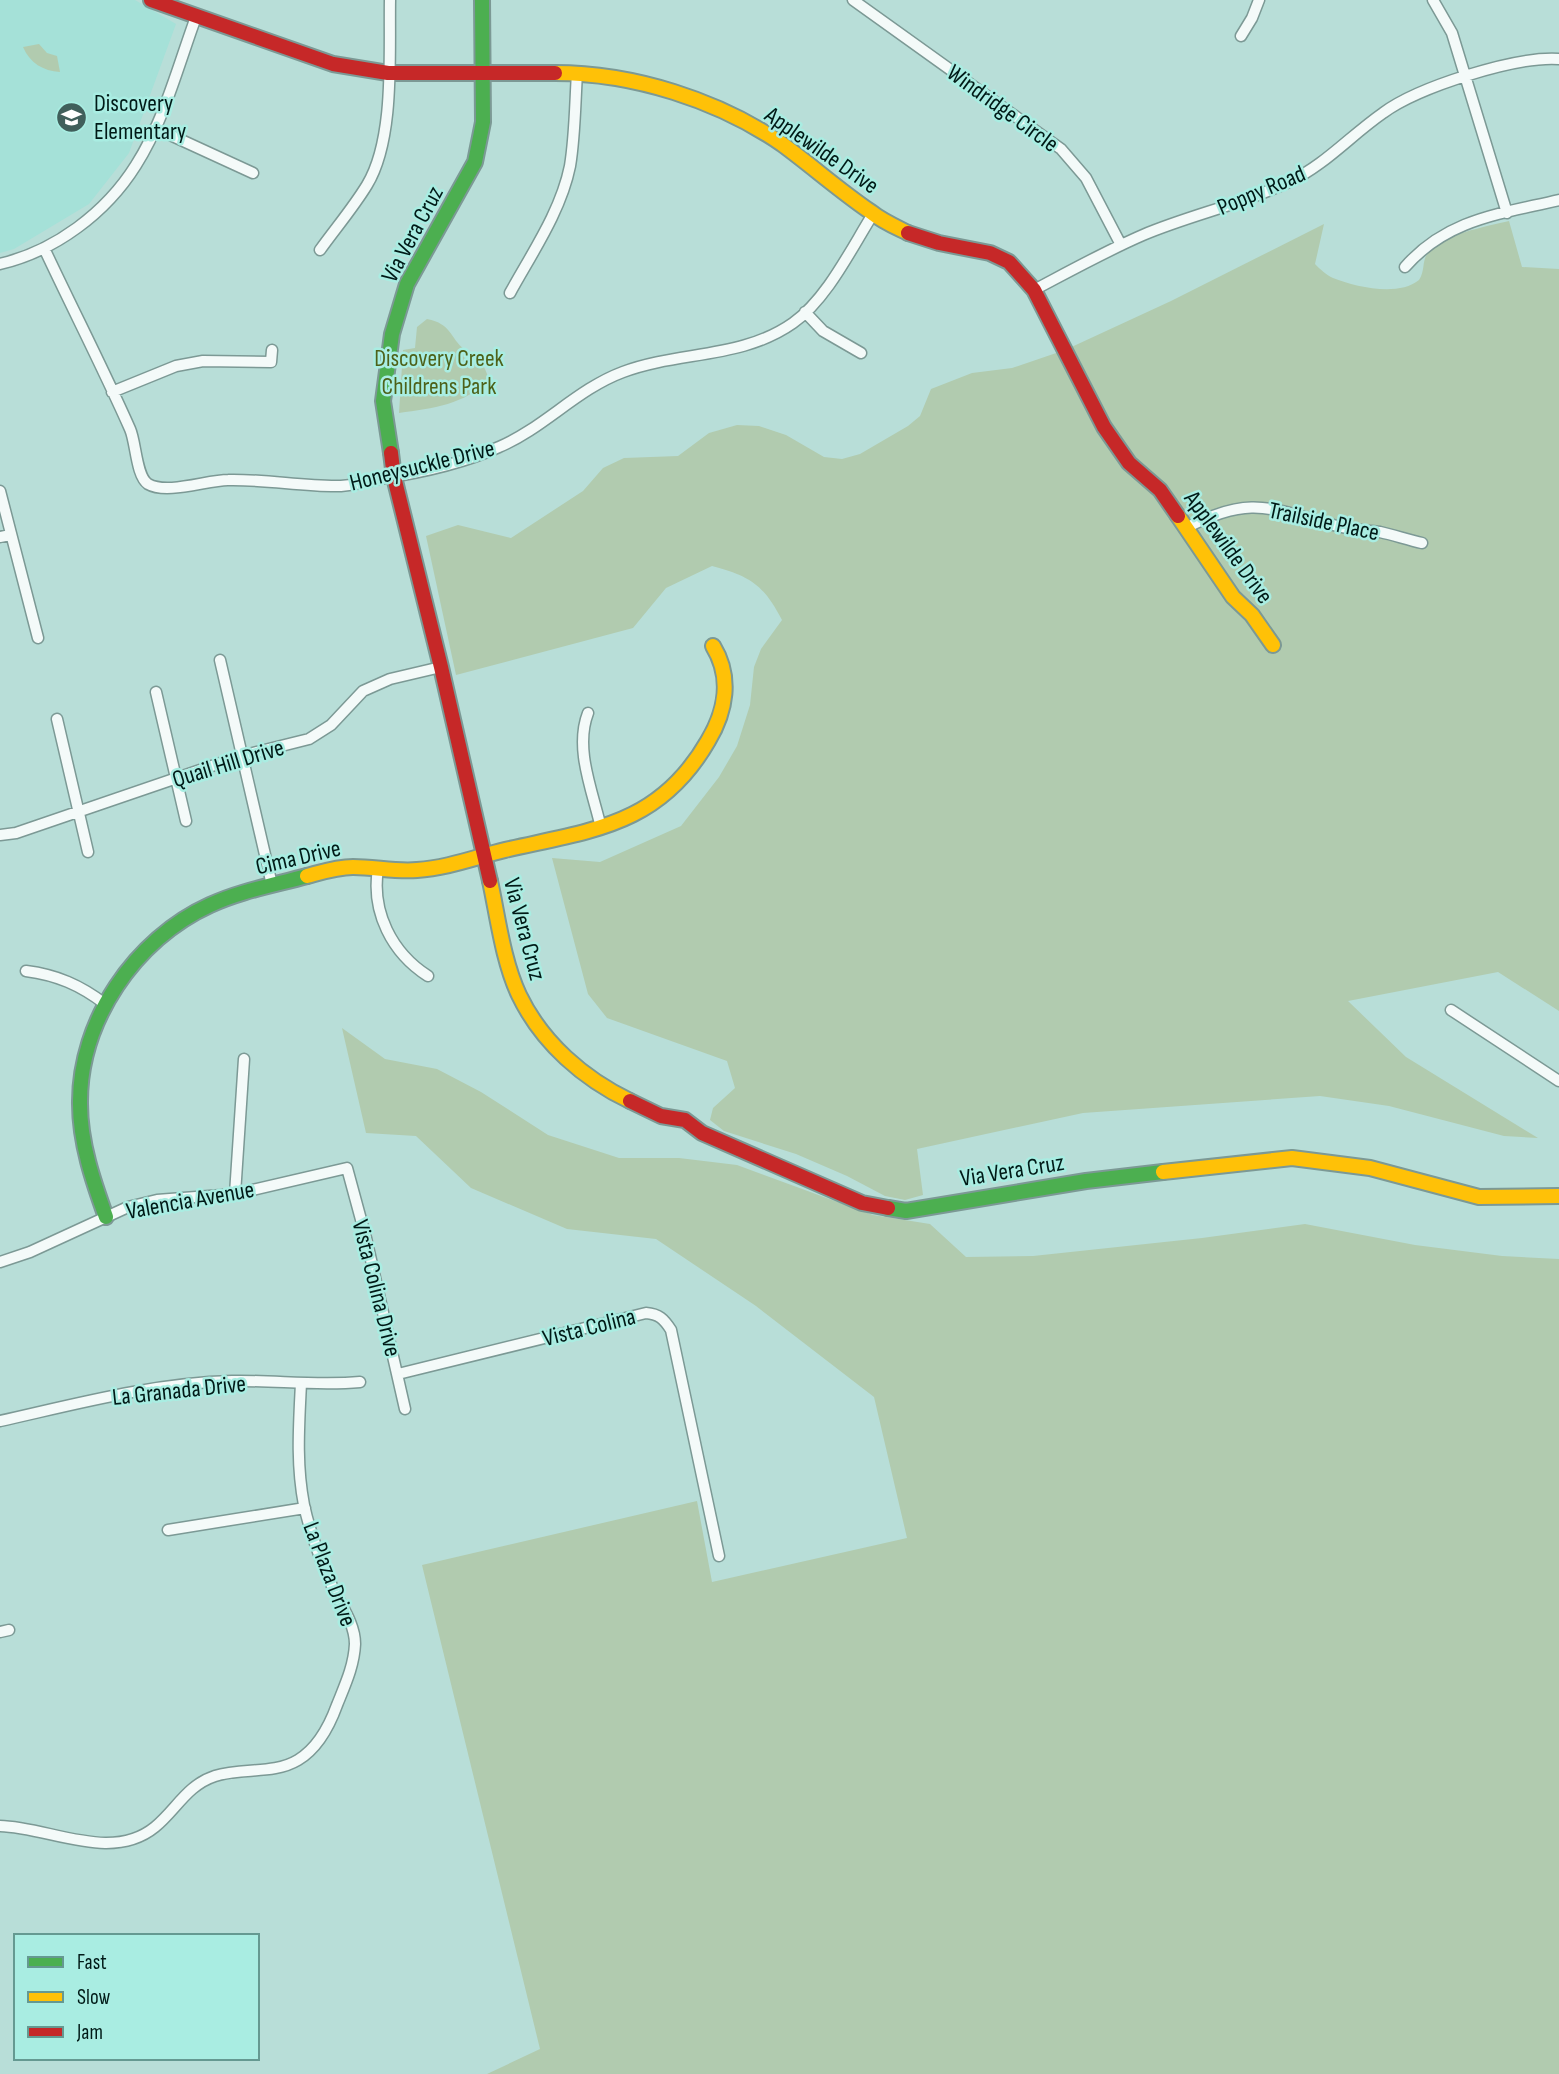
<svg xmlns="http://www.w3.org/2000/svg" width="1559" height="2074" font-family="'Sofia Sans Condensed',sans-serif">
<style>
.built{fill:#a5e1d8}
.green{fill:#b1cbaf}
.lines{fill:none;stroke-linecap:round;stroke-linejoin:round}
.street-casing{stroke:#7c9995;stroke-width:13}
.fast-casing{stroke:#7c9995;stroke-width:18}
.slow-casing{stroke:#7c9995;stroke-width:18}
.jam-casing{stroke:#7c9995;stroke-width:18}
.street{stroke:#f4faf9;stroke-width:10}
.fast{stroke:#4caf50;stroke-width:14}
.slow{stroke:#ffc107;stroke-width:14}
.jam{stroke:#c62828;stroke-width:14}
.labels{text-anchor:middle;stroke-width:5;stroke-linejoin:round;paint-order:stroke}
.poi-label{font-size:24px;fill:#001a17;stroke:#a9ede2;text-anchor:start}
.street-label{font-size:24px;fill:#001a17;stroke:#a9ede2}
.park-label{font-size:24px;fill:#4d6119;stroke:#a9ede2}
</style>
<rect width="100%" height="100%" fill="#b8ded8"/>
<path class="built" d="M0 0H135L176 24 129 153 89 204 14 249 0 253Z"/>
<path class="green" d="M39 44 47 53 57 56 60 72C43 71 30 63 23 47Z
M1509 221 1522 267 1559 269V1011L1498 972 1348 1001 1406 1057 1538 1138 1504 1136 1389 1106 1320 1096 1083 1113 917 1149 923 1195 905 1200 885 1196 847 1176 796 1154 724 1131 710 1120 713 1108 735 1088 727 1061 607 1018 588 994 552 858 600 862 681 826 719 777 737 746 750 705 754 667 761 649 782 620C764 585 750 576 712 566L666 588 633 628 456 675 426 536 458 525 511 538 583 491 603 468 624 458 678 456 709 433 737 425 759 426 786 435 824 457 842 459 860 454 908 426 920 416 931 389 972 373 1012 368 1065 350 1171 301 1324 224 1315 264C1320 269 1326 275 1333 278 1356 287 1398 297 1419 280 1425 271 1422 262 1427 254 1439 235 1488 226 1509 221Z
M427 319C452 324 449 337 465 350 481 364 481 357 489 379 465 405 433 408 399 413L403 350 415 348 417 327Z
M342 1028 385 1059 437 1069 481 1092 548 1135 619 1158H679L737 1165 873 1215 930 1224 966 1257 1033 1256 1202 1238 1305 1224 1415 1245 1502 1256 1559 1259V2074H487L540 2049 422 1565 697 1501 712 1582 907 1538 874 1397 756 1306 656 1239 567 1229 471 1188 416 1136 366 1133Z"/>
<g class="lines">
<defs>
<path id="street" d="M853 0 1061 149 1086 178 1121 245
M1433 0 1452 33 1507 213
M1241 36 1252 18 1259 0
M155 128 253 173
M44 248C72 308 103 368 130 429 136 442 136 476 148 484 167 495 207 480 228 480 266 479 304 487 341 486 354 485 367 482 379 479 419 473 462 464 499 447 544 428 577 389 623 372 679 351 742 359 793 323 827 299 851 249 873 214
M320 250C335 229 353 208 367 185 395 139 389 54 390 0
M0 264C55 251 106 213 136 165 164 121 178 66 196 17
M1405 267C1447 219 1500 214 1559 200
M1034 290C1070 271 1106 251 1143 235 1190 215 1243 204 1289 182 1325 165 1350 136 1383 113 1418 87 1516 56 1559 59
M510 293C532 253 561 211 570 166 575 136 575 104 577 73
M805 312 823 331 861 353
M112 392 176 366 203 361 271 362 272 350
M0 491 38 638
M1186 528C1252 494 1271 509 1337 526 1351 530 1366 530 1380 532 1394 535 1408 540 1422 543
M0 537 10 535
M220 660 272 885
M156 692 186 821
M588 713C574 749 593 792 601 828
M57 719 88 852
M0 835 16 833 241 756 309 739 331 725 363 691 390 679 441 667
M378 869C371 912 392 953 428 976
M26 971C57 975 80 985 105 1004
M1451 1010 1559 1081
M235 1194 244 1059
M0 1262 30 1252 128 1207 157 1200 235 1194 347 1168 366 1238 405 1409
M398 1374 646 1313C659 1314 664 1319 671 1330L719 1556
M0 1421C76 1404 153 1383 232 1381 274 1380 317 1386 360 1382
M168 1530 305 1508
M0 1632 9 1630
M0 1826C49 1827 111 1863 155 1827 176 1810 187 1785 215 1776 242 1767 273 1775 298 1760 318 1748 329 1727 337 1705 345 1685 354 1666 355 1644 355 1623 340 1604 332 1586 320 1559 310 1533 304 1505 296 1464 299 1425 301 1383"/>
<path id="fast" d="M391 453 383 401 392 334 407 284 475 162 483 122 482 0
M888 1208 906 1211 1086 1181 1163 1172
M106 1217C93 1181 80 1143 80 1104 79 1021 135 939 210 905 240 891 274 885 307 876"/>
<path id="slow" d="M555 73C633 73 718 100 782 144 812 166 840 191 871 212 882 221 896 227 908 233
M1178 516 1233 597 1252 615 1273 645
M307 876C322 872 337 867 353 867 375 867 396 872 417 870 448 868 476 857 505 850 592 830 659 826 708 741 726 711 732 677 713 646
M490 881C498 918 503 961 519 995 542 1043 584 1079 630 1101
M1163 1172 1292 1158 1370 1168 1479 1197 1559 1196"/>
<path id="jam" d="M151 0 333 64 388 73H555
M908 233 939 243 990 253 1009 262 1034 290 1104 427 1129 463 1160 490 1178 516
M391 453 394 477 441 667 490 881
M630 1101 661 1116 685 1120 702 1133 862 1203 888 1208"/>
</defs>
<use href="#street" class="street-casing"/>
<use href="#fast" class="fast-casing"/>
<use href="#slow" class="slow-casing"/>
<use href="#jam" class="jam-casing"/>
<use href="#street" class="street"/>
<use href="#fast" class="fast"/>
<use href="#slow" class="slow"/>
<use href="#jam" class="jam"/>
</g>
<defs>
<symbol id="school-disc" viewBox="-11 -11 22 22"><circle r="9.5" fill="#405f5b" stroke="#a9ede2"/><path d="M0-5L7-2L0 1L-7-2ZM-4 1L0 2.5L4 1V4Q0 6-4 4Z" fill="#fff"/></symbol>
</defs>
<g fill-rule="evenodd">
<use href="#school-disc" x="54" y="100" width="35" height="35"/>
</g>
<g class="labels">
<g class="poi-label">
<text x="94" y="111">Discovery<tspan x="94" dy="28">Elementary</tspan></text>
</g>
<g class="street-label">
<text transform="translate(1003 108) rotate(36)" y="8">Windridge Circle</text>
<text transform="translate(822 150) rotate(35)" y="8">Applewilde Drive</text>
<text transform="translate(1261 190) rotate(-23)" y="8">Poppy Road</text>
<text transform="translate(412 234) rotate(-62)" y="8">Via Vera Cruz</text>
<text transform="translate(422 465) rotate(-14)" y="8">Honeysuckle Drive</text>
<text transform="translate(1324 521) rotate(12)" y="8">Trailside Place</text>
<text transform="translate(1229 547) rotate(54)" y="8">Applewilde Drive</text>
<text transform="translate(228 763) rotate(-17)" y="8">Quail Hill Drive</text>
<text transform="translate(298 857) rotate(-13)" y="8">Cima Drive</text>
<text transform="translate(525 929) rotate(75)" y="8">Via Vera Cruz</text>
<text transform="translate(1012 1170) rotate(-9)" y="8">Via Vera Cruz</text>
<text transform="translate(190 1200) rotate(-10)" y="8">Valencia Avenue</text>
<text transform="translate(377 1288) rotate(76)" y="8">Vista Colina Drive</text>
<text transform="translate(589 1327) rotate(-14)" y="8">Vista Colina</text>
<text transform="translate(179 1390) rotate(-6)" y="8">La Granada Drive</text>
<text transform="translate(330 1574) rotate(69)" y="8">La Plaza Drive</text>
</g>
<g class="park-label">
<text x="439" y="366">Discovery Creek<tspan x="439" dy="28">Childrens Park</tspan></text>
</g>
</g>
<rect x="14" y="1934" width="245" height="126" fill="#a9ede2" stroke="#659991" stroke-width="2"/>
<rect x="28" y="1957" width="35" height="10" fill="#4caf50" stroke="#659991" stroke-width="2"/>
<text x="77" y="1969" font-size="21" fill="#001a17">Fast</text>
<rect x="28" y="1992" width="35" height="10" fill="#ffc107" stroke="#659991" stroke-width="2"/>
<text x="77" y="2004" font-size="21" fill="#001a17">Slow</text>
<rect x="28" y="2027" width="35" height="10" fill="#c62828" stroke="#659991" stroke-width="2"/>
<text x="77" y="2039" font-size="21" fill="#001a17">Jam</text>
</svg>
